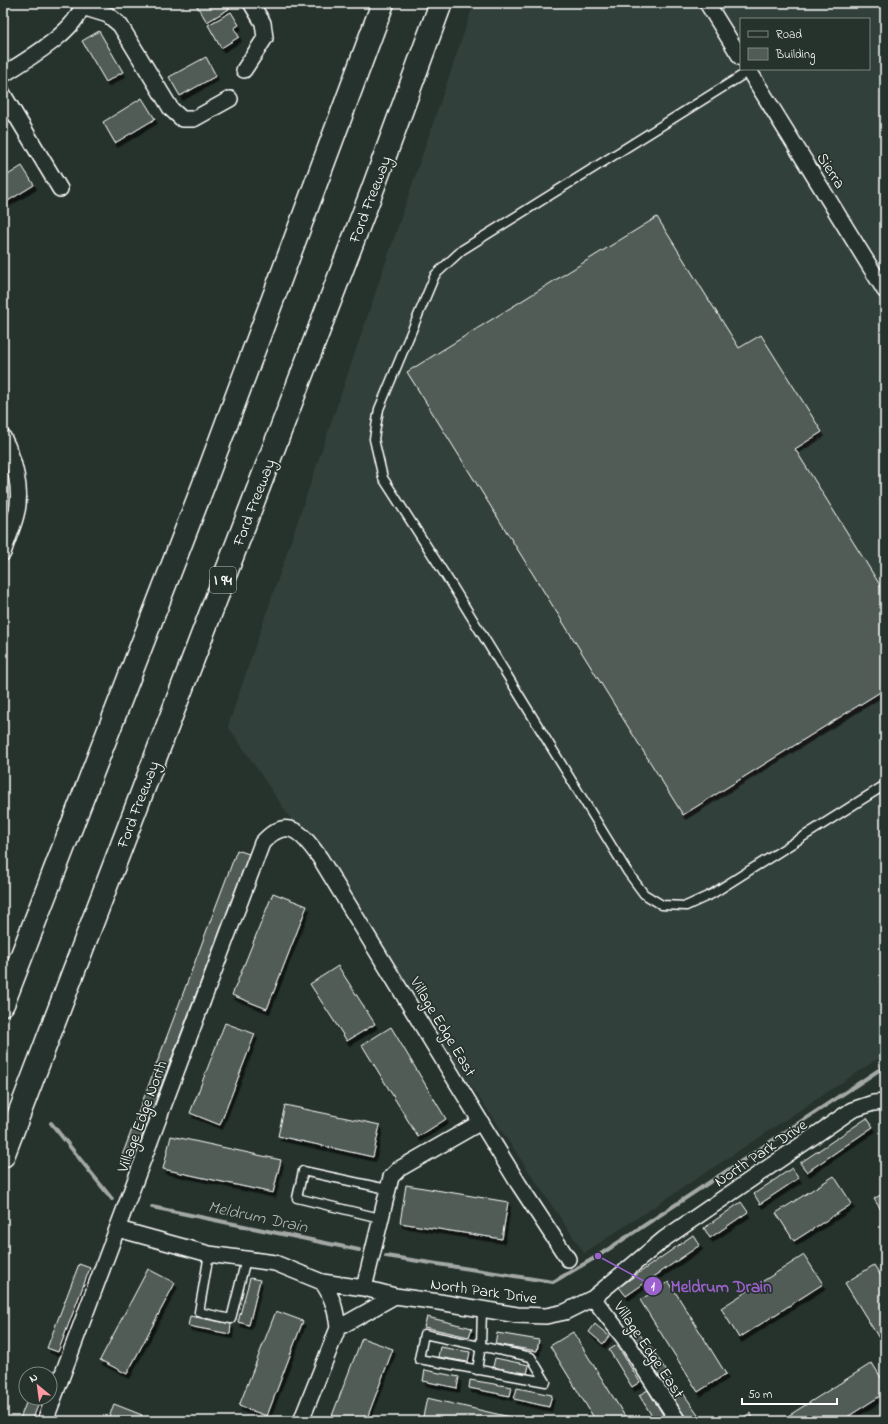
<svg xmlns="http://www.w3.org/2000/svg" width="888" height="1424" font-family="'Indie Flower',sans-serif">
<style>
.built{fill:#333f3a;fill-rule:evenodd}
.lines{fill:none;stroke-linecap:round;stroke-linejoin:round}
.stream{stroke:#a4a9a7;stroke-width:4}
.building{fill:#515c57;stroke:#fff;filter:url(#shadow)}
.lane-casing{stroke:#fff;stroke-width:11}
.street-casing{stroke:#fff;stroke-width:18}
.highway-casing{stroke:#fff;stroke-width:25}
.lane{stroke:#26332d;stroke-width:8}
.street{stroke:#26332d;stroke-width:15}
.highway{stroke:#26332d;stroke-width:22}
.labels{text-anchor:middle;stroke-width:3.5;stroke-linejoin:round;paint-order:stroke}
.shield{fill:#26332d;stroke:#bec2c0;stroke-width:1}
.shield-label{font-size:15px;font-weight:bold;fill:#fff}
.street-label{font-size:16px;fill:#fff;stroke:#26332d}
.water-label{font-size:17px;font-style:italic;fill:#b3b8b6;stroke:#26332d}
.leader{fill:none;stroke:#9c61cf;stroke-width:1.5}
.callout-dot{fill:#9c61cf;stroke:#26332d;stroke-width:1.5}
.mark-label{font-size:12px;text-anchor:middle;font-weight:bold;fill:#fff}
.callout-label{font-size:17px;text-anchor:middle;font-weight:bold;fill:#9c61cf;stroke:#26332d;stroke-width:3.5;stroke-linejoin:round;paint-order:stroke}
</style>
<defs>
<filter id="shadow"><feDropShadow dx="2.5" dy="4.5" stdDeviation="0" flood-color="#0009"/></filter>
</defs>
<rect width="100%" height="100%" fill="#26332d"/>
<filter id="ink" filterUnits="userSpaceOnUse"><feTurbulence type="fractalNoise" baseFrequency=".025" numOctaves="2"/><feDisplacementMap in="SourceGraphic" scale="8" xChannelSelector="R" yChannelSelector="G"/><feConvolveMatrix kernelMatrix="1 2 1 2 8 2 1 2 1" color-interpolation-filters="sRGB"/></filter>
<g filter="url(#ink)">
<path class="built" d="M474 3H885V1054L584 1253 228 726ZM741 19H869V69H741Z"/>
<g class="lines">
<path class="stream" d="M51 1123 112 1199
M152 1207 359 1250
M386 1256 553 1282 598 1256 885 1066"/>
</g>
<path class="building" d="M195 3H226L229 9 207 22Z
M231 12 239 25 234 28 239 37 221 48 208 25Z
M99 31 123 72 106 82 82 41Z
M206 57 216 76 180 96 169 77Z
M142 98 155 119 115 143 103 122Z
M22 166 34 185 3 204V178Z
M657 217 739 348 761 335 822 432 795 449 885 593V689L683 815 407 372Z
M237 850 249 854 131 1166 120 1161Z
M273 893 307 906 267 1009 232 995Z
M338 966 375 1024 347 1041 310 984Z
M225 1023 255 1034 220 1125 190 1113Z
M391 1027 446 1119 418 1137 362 1045Z
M285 1105 380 1125 373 1157 278 1136Z
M867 1118 873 1127 807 1172 800 1163Z
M171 1136 281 1160 273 1193 163 1169Z
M792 1168 799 1178 760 1204 754 1194Z
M834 1176 852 1204 794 1241 776 1213Z
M406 1185 508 1202 502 1239 400 1223Z
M885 1192V1216L874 1199Z
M741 1202 748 1212 710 1238 704 1228Z
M693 1235 700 1245 626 1296 619 1287Z
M804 1255 823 1284 739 1338 721 1308Z
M79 1264 90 1268 58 1352 47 1348Z
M874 1265 885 1282V1341L882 1343 845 1283Z
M148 1269 175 1283 127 1374 100 1360Z
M250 1278 260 1280 249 1325 238 1322Z
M669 1282 726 1374 698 1392 640 1300Z
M276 1311 303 1321 267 1416 239 1406Z
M190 1316 231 1324 230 1334 188 1326Z
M427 1317 472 1328 469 1337 424 1327Z
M595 1324 609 1336 603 1344 589 1332Z
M634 1325 643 1339 635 1344 626 1329Z
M573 1332 626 1418 621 1421H596L550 1346Z
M497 1333 539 1340 537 1351 495 1344Z
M362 1338 393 1349 366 1421H330Z
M648 1343 671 1378 662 1384 639 1348Z
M617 1345 640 1382 632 1387 609 1350Z
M440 1347 470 1352 468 1362 438 1357Z
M495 1358 529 1365 527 1374 493 1367Z
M872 1363 885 1384V1393L841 1421H791L788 1416Z
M425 1370 459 1377 457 1388 423 1381Z
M470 1380 512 1387 510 1396 469 1388Z
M517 1388 552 1395 549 1407 514 1399Z
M648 1390 665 1418 661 1421H655L639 1395Z
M683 1393 702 1420 687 1421 672 1399Z
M28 1398H41L32 1421H19Z
M427 1398 523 1420 422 1421Z
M114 1404 142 1415 140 1421H107Z
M750 1413 755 1421H738Z"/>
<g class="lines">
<defs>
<path id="lane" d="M749 71 462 250 435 275 379 409 374 439 383 478 453 587 627 871 644 894 662 905 686 906 712 894 885 785
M380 1218 297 1198 303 1171 387 1189
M209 1254 199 1312 231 1319 246 1259
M424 1334 531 1357 546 1382 419 1359Z
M477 1370 481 1346 482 1309"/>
<path id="street" d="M707 3 741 58
M82 7 108 15 120 25 171 109 182 119H194L230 99
M748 69 885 291
M244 70 265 38 263 23 251 3
M3 75C24 61 80 30 82 3
M3 94 60 189
M3 437C14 458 23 491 16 515 13 527 7 540 3 553
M118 1229 209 1254 275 1263 322 1282 364 1288 395 1296 439 1302 517 1315 546 1316 565 1312 593 1298 664 1239 852 1110 873 1103 885 1102
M322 1282C333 1297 336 1311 338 1328
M364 1288 391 1177 399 1169 481 1122
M593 1298 624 1338 678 1421
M45 1421 262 843C288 814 303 834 320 858L518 1183 568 1259
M301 1421 338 1328 395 1296"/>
<path id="highway" d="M3 1004 207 476 383 3
M3 1156 372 191 441 3"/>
</defs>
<use href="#lane" class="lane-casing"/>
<use href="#street" class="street-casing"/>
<use href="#highway" class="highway-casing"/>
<use href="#lane" class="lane"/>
<use href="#street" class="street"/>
<use href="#highway" class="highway"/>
</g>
</g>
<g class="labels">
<rect class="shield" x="210" y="567" width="26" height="26" rx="3"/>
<g class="shield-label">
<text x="223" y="585">I 94</text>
</g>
<g class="street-label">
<text transform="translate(832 170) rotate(58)" y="6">Sierra</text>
<text transform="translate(369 199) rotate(-69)" y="6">Ford Freeway</text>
<text transform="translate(253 502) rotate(-69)" y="6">Ford Freeway</text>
<text transform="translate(137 804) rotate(-69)" y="6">Ford Freeway</text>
<text transform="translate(444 1026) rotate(59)" y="6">Village Edge East</text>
<text transform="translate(141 1116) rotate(-70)" y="6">Village Edge North</text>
<text transform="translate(760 1152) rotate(-34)" y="6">North Park Drive</text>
<text transform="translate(484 1290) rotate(8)" y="6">North Park Drive</text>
<text transform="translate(650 1349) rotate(56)" y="6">Village Edge East</text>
</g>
<g class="water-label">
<text transform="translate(258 1216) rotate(12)" y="6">Meldrum Drain</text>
</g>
</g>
<path class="leader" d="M598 1256L653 1286"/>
<g class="callout-dot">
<circle cx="598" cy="1256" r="4"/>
<circle cx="653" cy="1286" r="10"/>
</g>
<g class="mark-label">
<text x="653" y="1290">1</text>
</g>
<g class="callout-label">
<text x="721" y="1292">Meldrum Drain</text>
</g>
<rect width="888" height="1424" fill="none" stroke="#26332d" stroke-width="16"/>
<rect x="8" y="8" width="872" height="1408" fill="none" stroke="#fff" stroke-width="1.5" filter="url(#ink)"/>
<rect x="740" y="18" width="130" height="52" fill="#26332d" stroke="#7d8581"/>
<rect x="748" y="31" width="20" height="6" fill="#26332d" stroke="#7d8581"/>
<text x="776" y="38" font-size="12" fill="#ffffff">Road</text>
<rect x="748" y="48" width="20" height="12" fill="#515c57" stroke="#7d8581"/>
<text x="776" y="58" font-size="12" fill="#ffffff">Building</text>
<g transform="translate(38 1386) rotate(331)"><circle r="19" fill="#26332d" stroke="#7d8581"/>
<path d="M0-3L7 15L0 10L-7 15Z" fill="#ff9aa2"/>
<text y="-6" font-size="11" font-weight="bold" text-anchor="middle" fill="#ffffff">N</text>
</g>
<path d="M742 1398v6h95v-6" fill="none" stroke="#ffffff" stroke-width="2"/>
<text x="748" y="1398" font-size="12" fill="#ffffff" stroke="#26332d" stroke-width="3" paint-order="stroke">50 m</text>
</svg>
